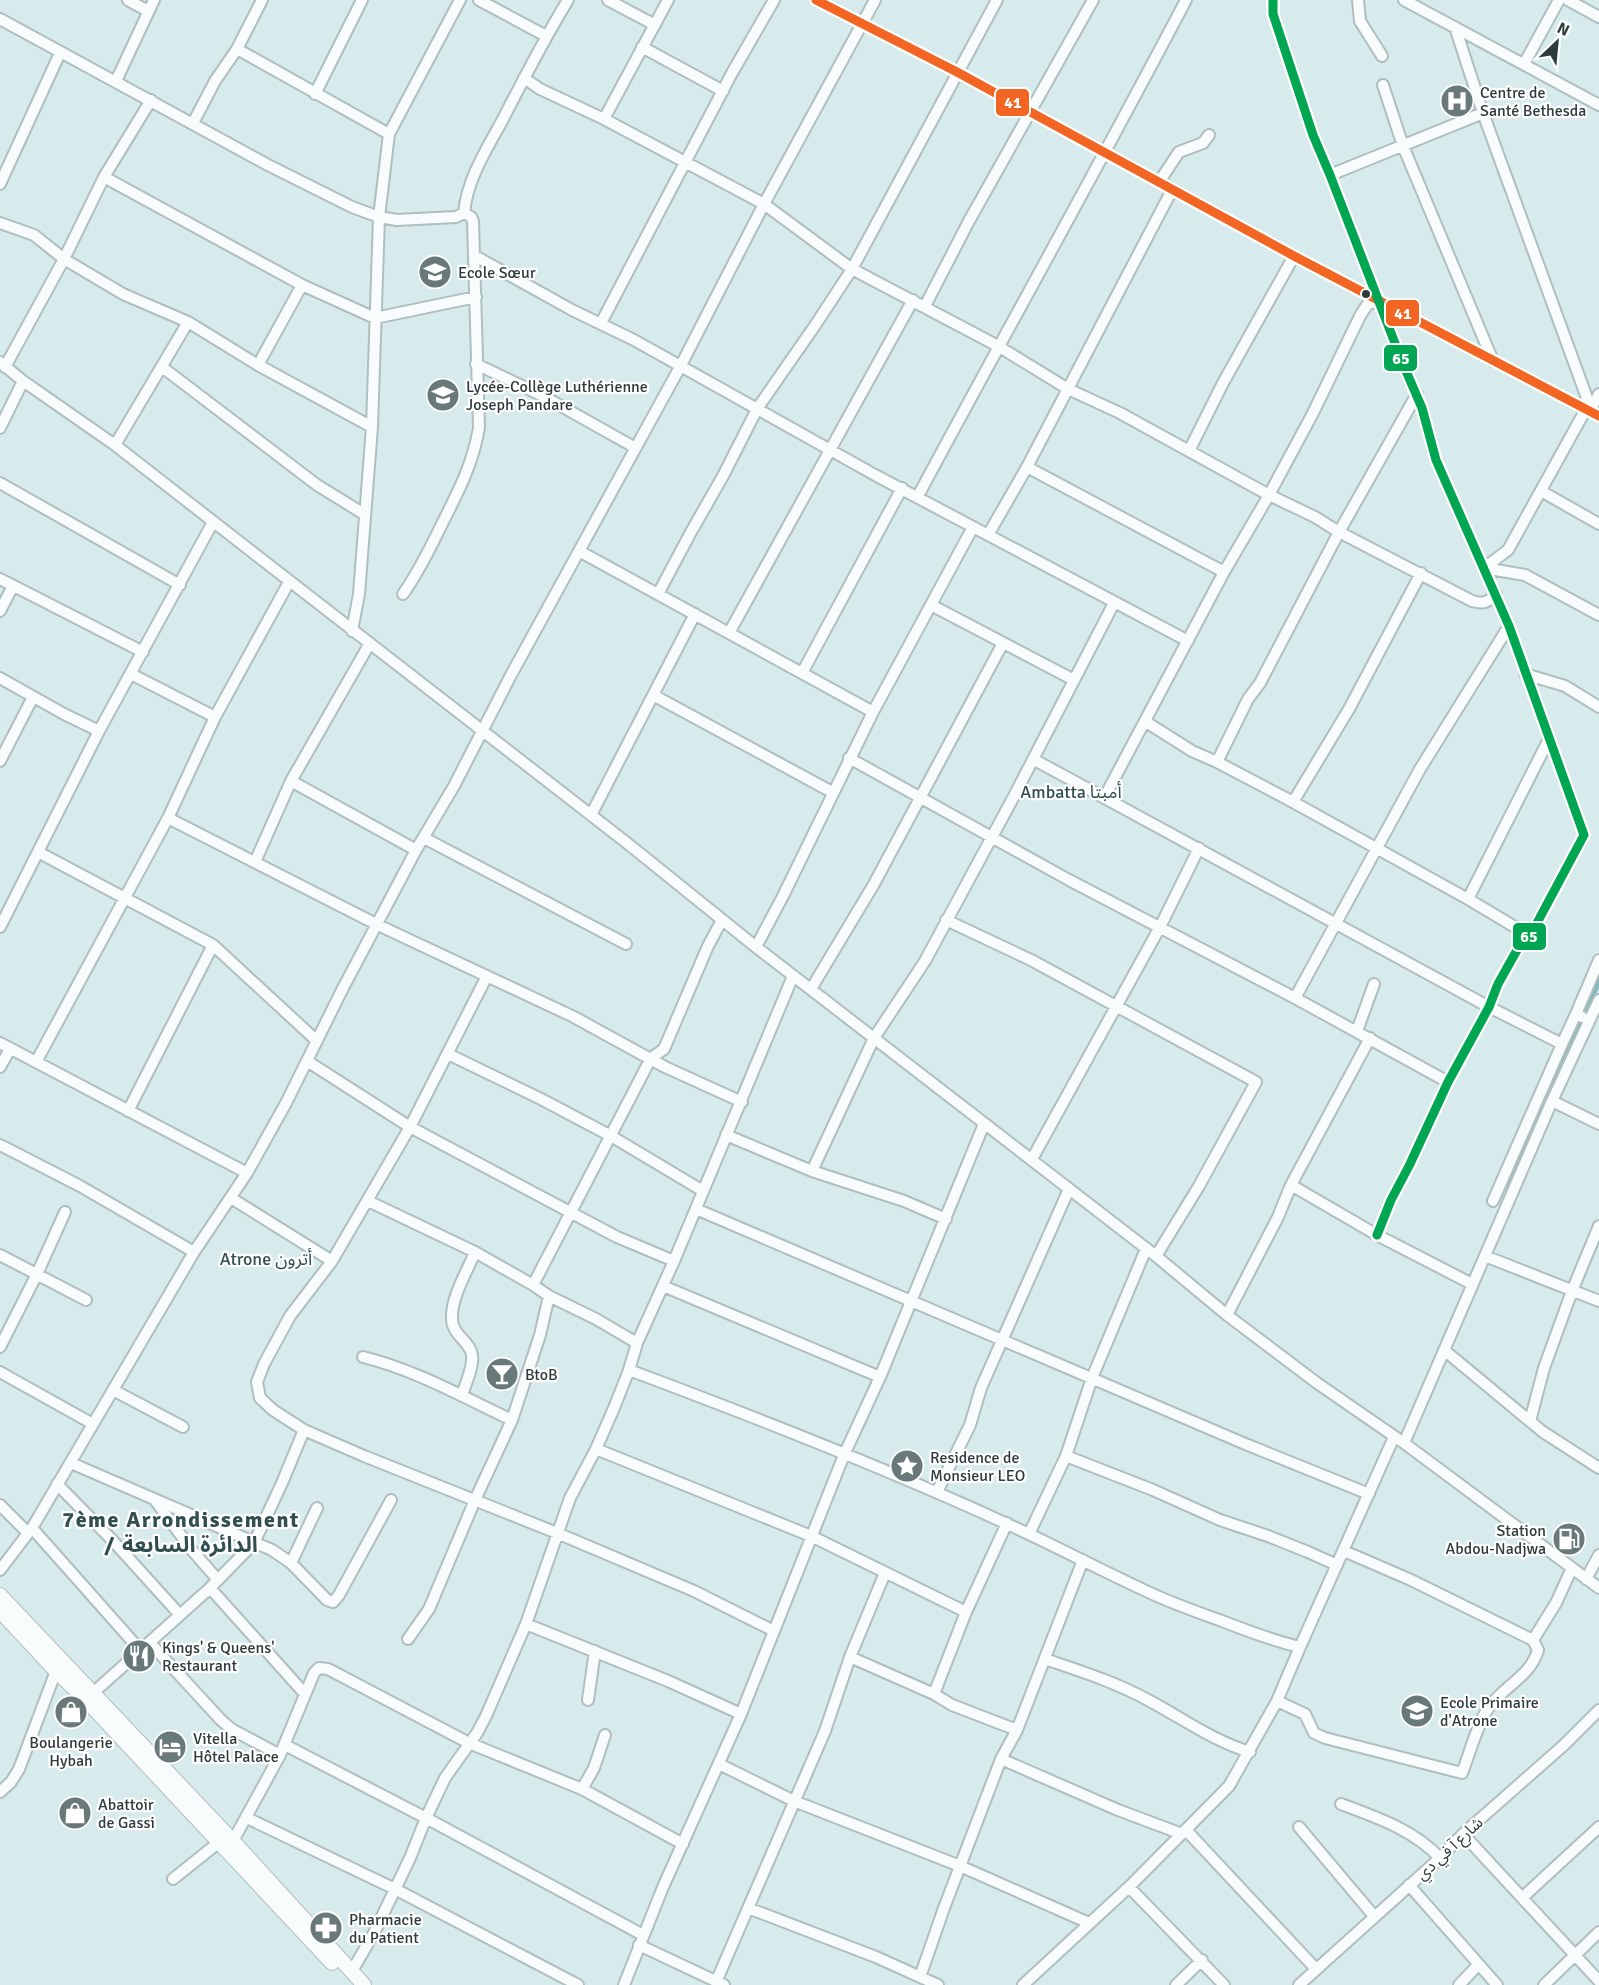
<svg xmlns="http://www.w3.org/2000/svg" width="1599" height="1985" font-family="Signika,'Noto Sans Arabic',sans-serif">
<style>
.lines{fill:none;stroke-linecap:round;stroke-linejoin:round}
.canal{stroke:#86b9ba;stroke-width:8}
.minor-casing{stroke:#afbebe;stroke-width:14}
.major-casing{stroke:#afbebe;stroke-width:16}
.minor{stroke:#f9fcfc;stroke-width:10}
.major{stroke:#f9fcfc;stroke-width:14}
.bus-1-casing{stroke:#fff;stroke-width:14}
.bus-2-casing{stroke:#fff;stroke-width:14}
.bus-1{stroke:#f26522;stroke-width:9}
.bus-2{stroke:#00a651;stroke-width:9}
.bus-dot{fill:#2d3b3b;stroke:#fff;stroke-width:2}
.labels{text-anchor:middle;stroke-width:4.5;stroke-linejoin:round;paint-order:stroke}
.poi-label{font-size:16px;fill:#2d3b3b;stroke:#fff;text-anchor:start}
.street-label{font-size:16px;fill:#2d3b3b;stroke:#fff}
.neighbourhood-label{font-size:18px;fill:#314f50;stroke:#fff}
.district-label{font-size:22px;font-weight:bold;letter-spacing:1.5px;fill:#314f50;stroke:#fff}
.line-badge{stroke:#fff;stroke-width:2}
.badge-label{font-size:16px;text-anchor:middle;font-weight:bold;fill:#fff}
</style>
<rect width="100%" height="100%" fill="#d8ebec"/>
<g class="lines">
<path class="canal" d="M1583 1014 1599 978
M1510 1184 1580 1022"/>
<defs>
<path id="minor" d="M128 0 148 11
M479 0 546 36
M608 0 655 25
M816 0 957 72 1294 256 1599 416
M1273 0V14L1313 135 1330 175 1403 364 1422 408 1436 460 1509 626 1584 835 1530 936 1517 950 1498 984 1489 1007 1448 1082 1409 1166 1391 1200 1377 1235
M1358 0 1360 21 1382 56
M1404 0 1599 105
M1568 0 1599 17
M0 19 268 165 352 207 379 217 397 220 456 217 464 213
M1455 27 1483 113 1591 409
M642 47 723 91
M237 49 389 134
M1524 64 1559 0
M524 78 540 89 604 119 764 204 852 269 998 346 1068 389 1120 413 1269 495 1315 517 1339 532 1472 601C1483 604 1488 603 1496 594
M116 81 154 0
M1383 85 1403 146 1493 361
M315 94 362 0
M604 119 668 0
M193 123 215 81 237 49 262 0
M1330 175 1483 113
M104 177 302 285 375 318 476 297
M1159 182 1179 152 1203 143 1209 135
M0 184 60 53
M464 213C467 180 486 150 502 121 523 80 544 39 568 0
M0 223 34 235 64 259 123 294 188 322 258 365 372 427
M475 256 572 310 634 340 875 475 1188 641
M925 306 969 221 1093 0
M601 323 732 73 774 0
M0 362 23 381 115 445 242 544 627 843 756 947 1156 1256 1227 1315 1317 1383 1404 1443 1599 1588
M476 364 543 396 634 447
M258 365 302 285
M5 367 64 259 104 177 151 100
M162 367 317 485 364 514
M0 428 23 381
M115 445 188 322
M1189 451 1223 383 1294 256
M1027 467 1224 572
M0 483 180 585
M1541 491 1599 524
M918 496C1007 330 1099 166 1186 0
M988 535 1027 467 1172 190
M579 551 873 712
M1484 568 1508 550 1586 409H1591L1599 394
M1484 568 1525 575 1599 615
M0 579 143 652
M403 594C419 572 430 548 442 524 459 490 472 466 479 428L473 221 471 217 464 213
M658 594 691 532 723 476 757 409 816 324 852 269 997 0
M931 605 1074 680
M0 611 13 586
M352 631 359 594 372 427 379 217 389 134 460 0
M729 633 913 300
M802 673 902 488
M131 674 215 717
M1525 674 1565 686 1599 707
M0 678 64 714 99 731
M653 695 832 792
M1146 722 1192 751 1217 762 1293 802 1468 899 1530 936
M849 758 1069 880 1295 998 1448 1082
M1033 759 1489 1007 1562 1044 1576 1014
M0 761 33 697
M1217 762 1248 699 1260 683 1339 532 1417 394
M291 781 416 850
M1104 798 1224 572 1269 495 1313 413 1360 316 1367 305 1377 300
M1293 802 1349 709 1421 573
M591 815 695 614
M168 818 378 925 574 1017 665 1067 742 1102
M424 838 626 944
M38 852 213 945 317 1041
M255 862 291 781 370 643
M1468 899 1549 739
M946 920 1031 960 1256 1082 1199 1186 1156 1256
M0 927 99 731 213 522
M756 947 783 896 873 712 973 527
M487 976 410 1127 332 1261 290 1316 264 1364 257 1382 260 1398 273 1410 304 1430 364 1456 557 1533 694 1591 774 1631
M811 989 874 884 1003 643
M1295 998 1420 769 1509 626
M1582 1017 1576 1014 1599 960
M1357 1031 1374 984
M0 1043 247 1173
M448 1054 541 1099 611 1136 703 1191
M307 1061 410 1127 617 1237 674 1261
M36 1062 168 818 215 717 289 582
M0 1067 10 1049
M1552 1101 1599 1124
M128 1111 213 945
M726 1135 812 1171 904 1201 946 1219
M0 1145 80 1186 194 1252
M1032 1159 1160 927 1199 848
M812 1171 874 1038 925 961 1013 798 1114 603
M1291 1185 1377 1235 1472 1284
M231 1198 332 1261
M368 1201 475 1252 533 1285 549 1296 596 1319 637 1343
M1493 1201 1562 1044
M696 1209 1243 1443 1369 1494
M0 1255 86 1300
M1485 1256 1599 1301
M533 1285 651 1058 664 1049 708 946 722 920
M663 1286 880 1377
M1227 1315 1278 1217 1291 1185 1370 1038
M0 1347 37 1274 65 1212
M1444 1350 1543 1432 1599 1468
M363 1357C416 1370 463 1397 512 1420
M629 1370C755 1417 881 1466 1003 1522 1052 1544 1098 1569 1146 1591 1171 1603 1197 1612 1222 1621 1248 1631 1273 1641 1300 1647
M0 1372 93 1424
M113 1390 183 1427
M462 1396C465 1384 474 1367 472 1355 470 1341 452 1335 452 1319 451 1297 467 1272 475 1252
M1530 1421 1544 1368 1572 1291 1599 1226
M1404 1443 1552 1101 1599 1000
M596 1449 811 1536 966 1612
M1066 1456 1153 1490 1220 1520 1268 1536 1308 1552 1337 1565
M71 1463 272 1550 291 1563 327 1600 333 1602 339 1595 391 1500
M57 1484 114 1542 180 1615
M937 1492 970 1425 981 1388 1069 1189
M155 1500 191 1549 218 1580
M0 1505 28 1533
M32 1528 141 1651
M1029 1534 1066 1456 1092 1378 1146 1249
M291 1563 317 1508
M0 1570 32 1528 194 1252 247 1173 286 1103 342 990 416 850 454 786 511 675 680 367 764 204 875 0
M1586 1579 1599 1555
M210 1588 305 1694
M526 1624 668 1681 741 1714
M408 1639 429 1609 475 1500 512 1420 540 1335 549 1296
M1533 1640 1556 1603 1572 1568
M150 1643 220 1719 231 1729 280 1755
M850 1657 934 1694 952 1705 1017 1730
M1045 1659C1080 1671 1115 1682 1148 1700 1182 1718 1213 1741 1250 1752
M93 1693 210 1588 254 1543 282 1483 304 1430
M934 1694 966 1612 1007 1523
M588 1700 595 1651
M1277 1701 1305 1714 1314 1733 1325 1738 1462 1773C1470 1753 1477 1724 1489 1707 1504 1686 1531 1676 1538 1650L1533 1640 1411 1580 1344 1551
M285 1745 426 1818 643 1935
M1001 1759 1118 1810 1182 1834
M719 1764 794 1801 960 1866 1089 1923
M582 1789 594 1768 605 1735
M0 1792 11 1782 19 1769 56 1671
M1341 1804C1376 1817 1414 1830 1440 1858
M247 1818 395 1889 578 1985
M1299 1827 1374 1916
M1186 1830 1316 1969
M1463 1834 1599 1981
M233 1841 280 1755 314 1673 319 1668 328 1669 469 1743 582 1789 683 1844
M173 1879 218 1843
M1409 1885 1497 1985
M1129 1887 1224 1985
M1523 1897 1599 1827
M748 1908 876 1957 938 1985
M639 1945 724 1985
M352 1971 374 1933 410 1858 426 1818 445 1778 477 1733 486 1716 526 1624 570 1498 596 1449 614 1408 629 1370 637 1343 674 1261 793 976
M920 1977 944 1908 1001 1759 1017 1730 1083 1560
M716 1982 825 1731 850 1657 885 1573
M624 1985 663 1887 741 1714 844 1455 880 1377 984 1124
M1023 1985 1129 1887 1229 1786 1277 1701 1300 1647 1394 1437
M1176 1985 1202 1960
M1299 1985 1440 1858 1463 1834 1564 1745 1599 1710
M1459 1985 1478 1965
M1544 1985 1599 1932"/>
<path id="major" d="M0 1595 233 1841 364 1985
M0 1611 56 1671 83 1697 332 1963"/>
</defs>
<use href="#minor" class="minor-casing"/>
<use href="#major" class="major-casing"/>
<use href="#minor" class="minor"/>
<use href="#major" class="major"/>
<defs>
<path id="bus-1" d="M816 0 957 72 1294 256 1599 416"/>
<path id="bus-2" d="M1273 0V14L1313 135 1330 175 1403 364 1422 408 1436 460 1509 626 1584 835 1530 936 1517 950 1498 984 1489 1007 1448 1082 1409 1166 1391 1200 1377 1235"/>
</defs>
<use href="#bus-1" class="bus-1-casing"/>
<use href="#bus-2" class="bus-2-casing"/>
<use href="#bus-1" class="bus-1"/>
<use href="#bus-2" class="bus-2"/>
</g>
<defs>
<symbol id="hospital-disc" viewBox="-11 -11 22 22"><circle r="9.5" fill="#697979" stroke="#fff"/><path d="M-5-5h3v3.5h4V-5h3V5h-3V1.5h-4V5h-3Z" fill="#fff"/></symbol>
<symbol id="school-disc" viewBox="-11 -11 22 22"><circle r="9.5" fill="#697979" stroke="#fff"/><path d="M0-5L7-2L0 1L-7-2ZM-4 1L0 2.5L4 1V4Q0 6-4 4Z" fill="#fff"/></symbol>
<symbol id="bar-disc" viewBox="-11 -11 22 22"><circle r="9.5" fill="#697979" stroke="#fff"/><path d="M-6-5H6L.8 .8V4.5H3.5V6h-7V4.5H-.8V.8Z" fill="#fff"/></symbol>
<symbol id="sight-disc" viewBox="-11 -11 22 22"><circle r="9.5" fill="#697979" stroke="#fff"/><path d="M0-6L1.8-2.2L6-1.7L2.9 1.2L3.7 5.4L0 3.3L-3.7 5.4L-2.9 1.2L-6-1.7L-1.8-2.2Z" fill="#fff"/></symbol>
<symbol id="fuel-disc" viewBox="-11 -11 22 22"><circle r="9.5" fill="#697979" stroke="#fff"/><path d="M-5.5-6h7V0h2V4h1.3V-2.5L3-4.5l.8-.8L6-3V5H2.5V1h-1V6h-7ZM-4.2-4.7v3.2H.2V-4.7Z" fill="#fff"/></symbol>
<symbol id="restaurant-disc" viewBox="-11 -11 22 22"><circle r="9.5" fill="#697979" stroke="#fff"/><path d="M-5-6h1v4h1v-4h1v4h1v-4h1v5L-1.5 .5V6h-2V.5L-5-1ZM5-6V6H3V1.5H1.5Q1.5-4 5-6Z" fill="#fff"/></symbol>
<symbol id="shop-disc" viewBox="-11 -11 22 22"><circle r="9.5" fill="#697979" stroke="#fff"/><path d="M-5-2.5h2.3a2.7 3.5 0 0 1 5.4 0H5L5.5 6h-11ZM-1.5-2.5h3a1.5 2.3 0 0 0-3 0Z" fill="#fff"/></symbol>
<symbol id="hotel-disc" viewBox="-11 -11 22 22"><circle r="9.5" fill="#697979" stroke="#fff"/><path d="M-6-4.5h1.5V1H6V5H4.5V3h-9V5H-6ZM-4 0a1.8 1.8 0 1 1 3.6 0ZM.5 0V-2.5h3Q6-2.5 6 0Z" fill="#fff"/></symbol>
<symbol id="pharmacy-disc" viewBox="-11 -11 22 22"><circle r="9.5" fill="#697979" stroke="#fff"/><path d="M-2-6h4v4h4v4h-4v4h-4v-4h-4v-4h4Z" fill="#fff"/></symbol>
</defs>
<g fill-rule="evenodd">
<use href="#hospital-disc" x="1438" y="82" width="38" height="38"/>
<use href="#school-disc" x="416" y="253" width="38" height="38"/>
<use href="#school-disc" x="424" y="376" width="38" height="38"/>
<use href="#bar-disc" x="483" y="1355" width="38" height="38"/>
<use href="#sight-disc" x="888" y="1447" width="38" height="38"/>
<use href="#fuel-disc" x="1550" y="1520" width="38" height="38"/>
<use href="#restaurant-disc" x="120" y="1637" width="38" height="38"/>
<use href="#school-disc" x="1398" y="1692" width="38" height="38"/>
<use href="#shop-disc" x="52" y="1693" width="38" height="38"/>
<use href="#hotel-disc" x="151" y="1728" width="38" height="38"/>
<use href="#shop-disc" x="56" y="1794" width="38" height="38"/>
<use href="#pharmacy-disc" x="307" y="1909" width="38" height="38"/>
</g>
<circle class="bus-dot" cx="1366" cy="294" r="5"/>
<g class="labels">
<g class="poi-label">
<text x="1480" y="98">Centre de<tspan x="1480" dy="18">Santé Bethesda</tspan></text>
<text x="458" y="278">Ecole Sœur</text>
<text x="466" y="392">Lycée-Collège Luthérienne<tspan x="466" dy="18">Joseph Pandare</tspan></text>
<text x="525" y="1380">BtoB</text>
<text x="930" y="1463">Residence de<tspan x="930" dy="18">Monsieur LEO</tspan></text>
<text x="1546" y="1536" text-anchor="end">Station<tspan x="1546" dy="18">Abdou-Nadjwa</tspan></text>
<text x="162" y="1653">Kings' &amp; Queens'<tspan x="162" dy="18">Restaurant</tspan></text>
<text x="1440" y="1708">Ecole Primaire<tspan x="1440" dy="18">d'Atrone</tspan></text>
<text x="193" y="1744">Vitella<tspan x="193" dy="18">Hôtel Palace</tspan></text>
<text x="71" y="1748" text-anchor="middle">Boulangerie<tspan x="71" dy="18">Hybah</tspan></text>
<text x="98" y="1810">Abattoir<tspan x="98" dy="18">de Gassi</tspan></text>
<text x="349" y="1925">Pharmacie<tspan x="349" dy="18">du Patient</tspan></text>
</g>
<g class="street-label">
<text transform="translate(1449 1848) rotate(-43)" y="6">شارع آ في دي</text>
</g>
<g class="neighbourhood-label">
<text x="1071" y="798">Ambatta أمبتا</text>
<text x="266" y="1265">Atrone أترون</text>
</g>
<g class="district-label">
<text x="181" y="1527">7ème Arrondissement<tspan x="181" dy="25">/ الدائرة السابعة</tspan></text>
</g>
</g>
<g class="line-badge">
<rect x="995" y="88" width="35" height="29" rx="6" fill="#f26522"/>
<rect x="1385" y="299" width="35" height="28" rx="6" fill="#f26522"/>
<rect x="1383" y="344" width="35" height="28" rx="6" fill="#00a651"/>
<rect x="1512" y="922" width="35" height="29" rx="6" fill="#00a651"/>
</g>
<g class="badge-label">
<text x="1013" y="108">41</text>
<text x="1403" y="319">41</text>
<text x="1401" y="364">65</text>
<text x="1529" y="942">65</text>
</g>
<g transform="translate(1557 42) rotate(26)" stroke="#ffffff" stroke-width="4.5" paint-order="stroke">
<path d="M0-4.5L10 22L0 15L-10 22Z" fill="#2d3b3b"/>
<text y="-9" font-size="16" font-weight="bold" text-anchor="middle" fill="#2d3b3b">N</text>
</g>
</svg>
